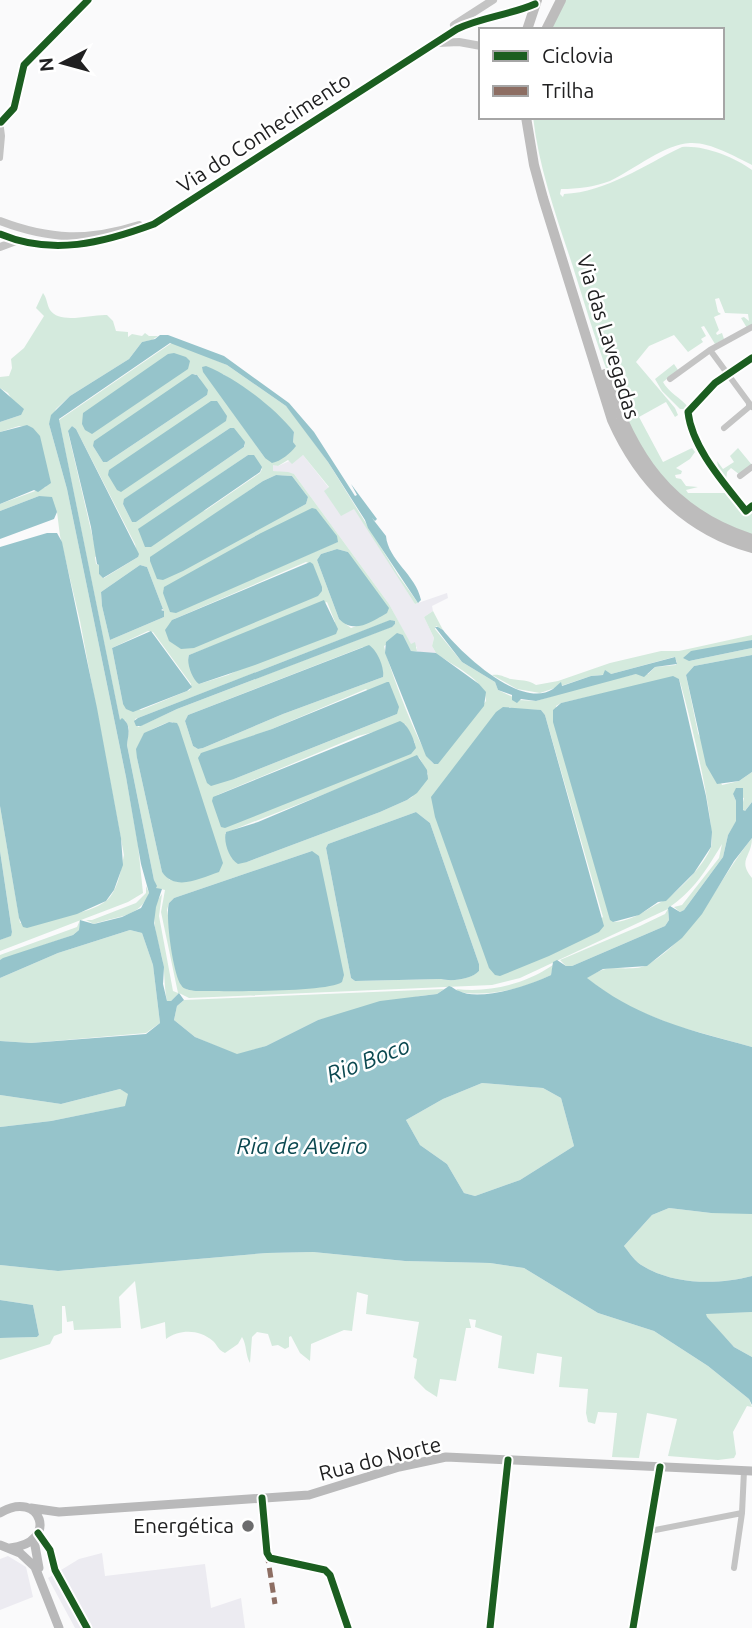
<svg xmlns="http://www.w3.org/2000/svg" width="752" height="1628" font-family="Ubuntu,sans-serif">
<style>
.built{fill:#ecebf1}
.green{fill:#d4eadd;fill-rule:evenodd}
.water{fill:#96c4cb;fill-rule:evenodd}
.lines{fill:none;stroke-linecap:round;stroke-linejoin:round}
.minor{stroke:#c4c4c4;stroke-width:6}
.tertiary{stroke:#c4c4c4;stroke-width:8}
.secondary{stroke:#b9b9ba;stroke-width:9}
.primary{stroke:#bdbcbc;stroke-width:10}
.quiet{stroke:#8d6e63;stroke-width:5;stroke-dasharray:10 5;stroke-linecap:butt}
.cycleway-casing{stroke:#fff;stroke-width:11}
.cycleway{stroke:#1b5e20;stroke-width:7}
.poi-dot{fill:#6c6c6d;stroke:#fff;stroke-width:2.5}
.labels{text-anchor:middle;stroke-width:5;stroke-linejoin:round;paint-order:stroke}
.street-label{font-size:21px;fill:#202021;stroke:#fff}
.poi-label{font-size:21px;fill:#202021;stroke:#fff;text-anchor:end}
.water-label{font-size:23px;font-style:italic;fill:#0c4951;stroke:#fff}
</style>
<rect width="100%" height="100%" fill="#fafafb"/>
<path class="built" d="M303 455 329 488 325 491 341 515 354 508 415 604 447 593 448 598 432 606 433 611 424 617 434 638 432 646 436 653 427 654 417 651V647L411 645 389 604 294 474 273 471 272 464 278 466Z
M102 1553 105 1576 205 1564 211 1608 241 1598 245 1628H75L48 1578 79 1559Z
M8 1556 26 1567 33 1597 0 1610V1559Z"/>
<path class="green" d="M565 0H752V165C734 156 710 142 690 143 665 144 633 170 610 181 594 187 578 189 561 189L560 194 563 197 564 194C607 192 644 165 682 147 704 145 734 157 752 170V325L747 328 741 318 744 317 749 321 748 314 725 313 719 298 715 299 718 312 721 314 714 317 719 330 716 333 717 335 722 333 724 339 715 344 704 326 701 327 706 336 701 339 703 342 688 352 674 335 649 346 636 362 675 408 678 415 675 417 666 402 639 417 663 462 692 448 695 452 690 459 676 468 682 471 681 474 675 475 676 478 681 479 686 486 698 487 686 490 688 493H726L740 509 748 512 752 510V536C720 525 685 504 663 478 619 424 594 333 573 267 557 218 539 169 533 117H722V30H550Z
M43 293C47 298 47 305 50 310 60 325 91 314 107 315L113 321 116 331 128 332V337L132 334 142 336 145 333 149 336H158L152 340 142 342 129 359 70 396 56 409 49 424 67 489 126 777 138 845 143 893 128 902 0 951V940L10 936 12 932 0 851V806L20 923C43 919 96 915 110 897 119 885 121 869 124 855L80 621 60 536 57 512 39 496 0 511V504L46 487 33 428 19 426 0 432V422L21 415 8 393 0 388V377L9 376 12 368 11 359 24 348 44 316 36 308Z
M173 342 227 365 286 406 294 415 328 462 398 575 418 603 415 604 413 601 354 509 341 516 324 491 329 487 303 455 292 464 288 460 278 466 273 465V471L288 472 294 474 389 604 411 644 415 642 417 651H411L403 635 384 646C388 665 421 754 434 764L486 701C486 679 452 666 436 653L432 646 434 638 424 617 433 611 443 630 436 626 435 629 462 662 495 682 498 690 519 700 536 701 589 685 636 674H648L655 667 676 665 677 662 674 657 611 674 591 676 540 693 517 689 492 675C501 674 503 677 511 679 522 681 526 679 536 685L558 681 610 663 661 651H679L752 635V640L689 661 752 648V655L694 666 686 675 698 733 722 785 739 781 752 772V802L744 812 742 806 744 798 733 794 736 801V822L728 835 723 857 684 910 680 912 674 907 682 905 719 858 722 844C707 869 693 892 668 908L669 920 665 926 572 966H566L560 960 640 926 665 914 668 909 520 978 492 985 189 998 179 993 171 1001H167C164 986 165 976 163 963 159 940 146 914 162 894L159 916 173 991 178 993 161 912 165 890 161 889 159 891 156 888 154 880 127 745 129 728 125 720 120 721 59 420ZM205 373 223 374 268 406 294 432 293 442 295 446 265 458ZM195 374 199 377 207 395 107 462H103L93 446ZM72 426 76 429 135 544 138 557 104 578 99 574V565L96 564 95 557 97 556 68 432ZM230 428 245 445 244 447 136 522H132L123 504 125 499ZM248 455 262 469 260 473 206 510 138 530ZM276 475 292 476 308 497 306 504 287 514 150 559 263 481ZM259 534 337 542 240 584 163 590ZM337 549 348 552 380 617 351 628 339 619 317 560 321 554ZM306 562 313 565 322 591 172 620ZM140 565 147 567 163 609 164 617 110 640 102 606 101 592ZM327 602 335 622 228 675 199 684 188 658 189 655ZM391 620 395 624 391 627 177 709 138 727 135 719 138 718ZM148 631 153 632 191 684 190 690 187 691 141 710 123 704 112 648ZM363 647C372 656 385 663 383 677L283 714 203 748 198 749 193 746 185 721 188 715ZM671 678 679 679C687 702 717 828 711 847 705 864 677 894 661 902 647 909 631 922 613 922L556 706 561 703ZM366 689 397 714 234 779 199 755 272 729ZM509 707 514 709 541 710 545 715 603 917 556 952 544 957ZM169 722H173L170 880 162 872 137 758C139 733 147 731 169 722ZM405 724 415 743 215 796 358 736ZM419 757 428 774 412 797 407 800 380 812 247 862 225 833ZM416 812 430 823 479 964V971C471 979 452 982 441 979L355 981 351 978 326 848 328 844ZM312 851 188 990 181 985 167 910 169 903 174 898Z
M674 364 678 370 663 382C668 392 681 398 688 407L685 409H680L662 391 655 379Z
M738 448 752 465 740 475 731 468 727 472 726 481 719 471 717 461 723 469 734 462 730 456Z
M752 838C752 857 737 860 752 878V1047L676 1026 624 1005 586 978C593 975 599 970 606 969 619 967 639 971 649 964 699 933 717 881 752 838Z
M146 886 149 893C140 918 116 916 94 924L86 920H92L136 903 146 893Z
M80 920 79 930 73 935 0 960V955L77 927Z
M130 930 142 933 153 965 160 1023 146 1033 31 1043 0 1041V978L58 953Z
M553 965 551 975C523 989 490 997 459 992L456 989C490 993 525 984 553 965Z
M444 989 437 994 420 996 318 1020 266 1046 237 1055 195 1037 174 1020 177 1006 184 1000Z
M482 1083 543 1088 561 1098 574 1146 520 1180 475 1196 464 1193 447 1164 420 1145 406 1120 443 1099Z
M120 1089 129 1094 126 1106 51 1121 0 1127V1095L61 1104Z
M669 1208 711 1213H752V1276C718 1285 674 1285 643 1266 635 1262 629 1252 624 1246L652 1215Z
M313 1252 405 1261 490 1263 524 1268 598 1313 654 1331 708 1366 749 1399 752 1407 747 1406 733 1432 736 1454 734 1458 718 1460 668 1456 677 1419 647 1413 639 1458 612 1457 617 1413 598 1412 595 1424 588 1422 586 1413 588 1389 559 1387 562 1357 537 1353 534 1374 498 1368 502 1336 475 1327 476 1320 469 1319 471 1328H466L456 1381 440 1379 437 1397 426 1390 414 1378 417 1359 413 1357 419 1322 366 1314 368 1295 357 1292 352 1331 344 1330 311 1344 310 1361 300 1353 291 1336 289 1337V1347L285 1349 278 1345 272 1346 268 1334 257 1332 252 1337 250 1363C245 1354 247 1345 242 1337L238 1344 225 1353C218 1350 218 1346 213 1341 199 1329 180 1329 166 1339L165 1322 141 1329 135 1281 119 1297 121 1328 74 1330 73 1321 67 1322 65 1306H62V1333L54 1336 50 1344 0 1360V1338L37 1337 39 1335 33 1305 0 1300V1265L58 1271 267 1253Z
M752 1312V1357L734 1347 706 1317V1313Z"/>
<path class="water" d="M160 335H168L224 356 289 403 314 432 355 496 357 495 351 484 377 519 375 521 372 518 386 536C388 560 416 575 421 600L418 603 368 528 365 520 328 462 286 406 227 365 170 343 59 419 120 720 122 718C132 725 128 735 127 745L154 880 157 886 156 888 162 889 156 907 154 923 164 967 163 984 167 1001H171L179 993 184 1000 177 1006 174 1020 195 1037 237 1054 266 1046 318 1020 380 1001 437 994 449 986C453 987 455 990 459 991 479 1002 531 985 551 975L553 962 557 960 566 966H572L665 926 669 920 668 908 670 906 680 912 684 910 723 857 728 835 736 821V801L733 794 736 788H743V810L745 811 752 802V838L734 861 702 914 682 938 647 966 603 969 587 978C639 1019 690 1030 752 1047V1214L711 1213 669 1208 652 1215 624 1246C629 1252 635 1262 643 1266 674 1285 718 1285 752 1276V1312L706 1314 707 1317 734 1347 752 1357V1405L749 1399 708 1366 654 1331 598 1313 524 1268 490 1263 405 1261 313 1252 267 1253 58 1271 0 1265V1127L51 1121 125 1106 128 1094 120 1089 61 1104 0 1095V1041L31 1043 146 1034 160 1023 153 965 142 933 130 930 58 953 0 978V960L3 958 73 935 79 930 80 920 94 924 122 917 141 908 149 893 141 864 126 777 67 489 49 424 51 415 70 396 129 359 142 342 155 339ZM482 1083 543 1088 561 1098 574 1146 520 1180 475 1196 464 1193 447 1164 420 1145 406 1120 443 1099Z
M174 353 186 357 190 361 188 369 92 434 85 430 82 424 83 413 168 354Z
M206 366C236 378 274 407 294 432L293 442 296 446C290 454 281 461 272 463L265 458 203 372 202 367Z
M192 374 197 375 208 390 207 395 107 462H103L93 446 94 441Z
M0 388 24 409 21 415 0 422Z
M211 401H217L227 416 226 421 121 492 117 490 108 475 109 470Z
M27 425 33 428 40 436 51 483 38 492 34 490 0 504V432Z
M72 426 76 429 139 554 138 557 103 578 99 574V565L97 564 91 527 68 431Z
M230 428H234L245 442 244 447 136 522H132L123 504 124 499Z
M248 455H254L262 467 260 472 151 547H145L138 529Z
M276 475 292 476 308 497 306 504 183 571 163 580 157 579 150 561V557L263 481Z
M39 496 52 497 57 512 54 519 0 539V511Z
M312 508 316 509 337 536 338 542 176 613 170 612 163 593 164 587 259 534Z
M47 533H57L62 542 97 708 121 838 123 865 114 890 106 901 77 914 27 928 23 927 19 918 0 806V547Z
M337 549 348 552 389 608 387 613C370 623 354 634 339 619L317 560 321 554Z
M310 562 313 564 322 587V591L318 596 194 648 181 649 169 641 165 630 172 620Z
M140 565 147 567 163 609 161 610 164 611V617L110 640 102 606 101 592Z
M324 600 338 629 336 634 255 665 199 684C192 679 186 662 189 655Z
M390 620 395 621V624L392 627 177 709 141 726H136L134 721 138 718Z
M435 627H438L443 630C461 653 521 710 553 689 556 687 558 684 561 682L562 686 591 676 603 675 605 670 611 674 675 657 677 664 655 667 644 677 636 674 536 701 521 699 517 703 512 700V695L498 690 495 682 462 662Z
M151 631 192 687 187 691 133 712 126 709 123 704 112 648Z
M397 633 403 635 411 651 436 653 479 684 486 692 484 706 438 764H434L426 756 385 653 386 642Z
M752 640V648L689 661 683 658 691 651Z
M369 645C377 650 385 668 383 677L283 714 203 748 198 749 193 746 185 721 188 715Z
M752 655V772L739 781 717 784 706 765 686 675 694 666Z
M673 676 679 679 706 796 712 832 711 847 694 873 666 901 658 902 639 915 613 922 610 920 553 722V710L561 703Z
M387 682H389L399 707 397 714 234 779 211 786 207 783 198 758 201 753 272 729Z
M503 707 541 710 545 715 604 926 599 932 549 956 500 976 495 975 489 968 435 817 431 797 496 712Z
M400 721C408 724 414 739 416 748L411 754 225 828 221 827 212 801 213 797Z
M169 722 177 723 179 727 223 863 219 872C200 878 176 892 162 872L137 758 136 749 144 733Z
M417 755 427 770 428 779 417 793 407 800 380 812 247 862 238 864C229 859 223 841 226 832L258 822Z
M416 812 430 823 479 964V971C472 979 452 982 441 979L355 981 351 978 326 848 328 844Z
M0 851 12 932 11 936 0 940Z
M312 851 319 856 344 975 342 982C327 993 220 991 196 991 190 990 184 990 181 985 173 974 165 915 169 903L174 898Z
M0 1300 33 1305 39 1335 37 1337 0 1338Z"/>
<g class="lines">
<path class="minor" d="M0 121 2 136 0 158
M1 122 14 108 24 65 88 0
M710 350 752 407
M752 358 715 383 688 412C692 448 724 483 746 511L752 506
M670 379 710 350 752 327
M724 428 749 407V403
M740 476 752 467
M262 1498 267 1553 270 1558 325 1570 330 1575 348 1628
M650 1531 742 1513 744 1471
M38 1533 50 1550 55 1570 87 1628
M734 1568 742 1513
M490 1628 508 1460
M633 1628 660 1467"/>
<path class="tertiary" d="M454 25 493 0
M438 43 459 42 481 46
M0 221C50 240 88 241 139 225
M0 234C52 256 103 243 154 224L457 29C482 17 510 15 535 4
M0 247 16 241"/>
<path class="secondary" d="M31 1508 59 1512 309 1495 399 1467 446 1457 752 1471
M0 1513C41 1488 60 1543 10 1548
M34 1540 39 1568
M0 1545 20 1553 35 1567 59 1628"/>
<path class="primary" d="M527 30 537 0
M546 30 561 0
M526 117 534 165 543 198 612 420C639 481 686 530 752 548
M605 374C632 455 668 512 752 539"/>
<path class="quiet" d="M267 1553 275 1604"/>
<defs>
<path id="cycleway" d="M1 122 14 108 24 65 88 0
M0 234C52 256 103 243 154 224L457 29C482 17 510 15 535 4
M752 358 715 383 688 412C692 448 724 483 746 511L752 506
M262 1498 267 1553 270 1558 325 1570 330 1575 348 1628
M38 1533 50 1550 55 1570 87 1628
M490 1628 508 1460
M633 1628 660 1467"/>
</defs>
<use href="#cycleway" class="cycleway-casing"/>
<use href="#cycleway" class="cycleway"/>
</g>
<circle class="poi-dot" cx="248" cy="1526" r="7"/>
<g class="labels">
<g class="street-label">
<text transform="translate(264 133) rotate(-33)" y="7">Via do Conhecimento</text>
<text transform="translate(608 337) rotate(73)" y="7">Via das Lavegadas</text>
<text transform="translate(380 1459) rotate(-14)" y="7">Rua do Norte</text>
</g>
<g class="poi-label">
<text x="234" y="1533">Energética</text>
</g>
<g class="water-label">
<text transform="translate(368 1060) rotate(-21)" y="8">Rio Boco</text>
<text x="302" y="1154">Ria de Aveiro</text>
</g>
</g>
<rect x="479" y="28" width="245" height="91" fill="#ffffff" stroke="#a6a6a6" stroke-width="2"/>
<rect x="493" y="51" width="35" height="10" fill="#1b5e20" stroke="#a6a6a6" stroke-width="2"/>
<text x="542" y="63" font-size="21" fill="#202021">Ciclovia</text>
<rect x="493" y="86" width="35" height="10" fill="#8d6e63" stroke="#a6a6a6" stroke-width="2"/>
<text x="542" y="98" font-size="21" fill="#202021">Trilha</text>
<g transform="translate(63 63) rotate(264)" stroke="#ffffff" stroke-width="5" paint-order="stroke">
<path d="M0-5L12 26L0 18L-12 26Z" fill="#202021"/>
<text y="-10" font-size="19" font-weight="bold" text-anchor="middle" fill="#202021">N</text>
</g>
</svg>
